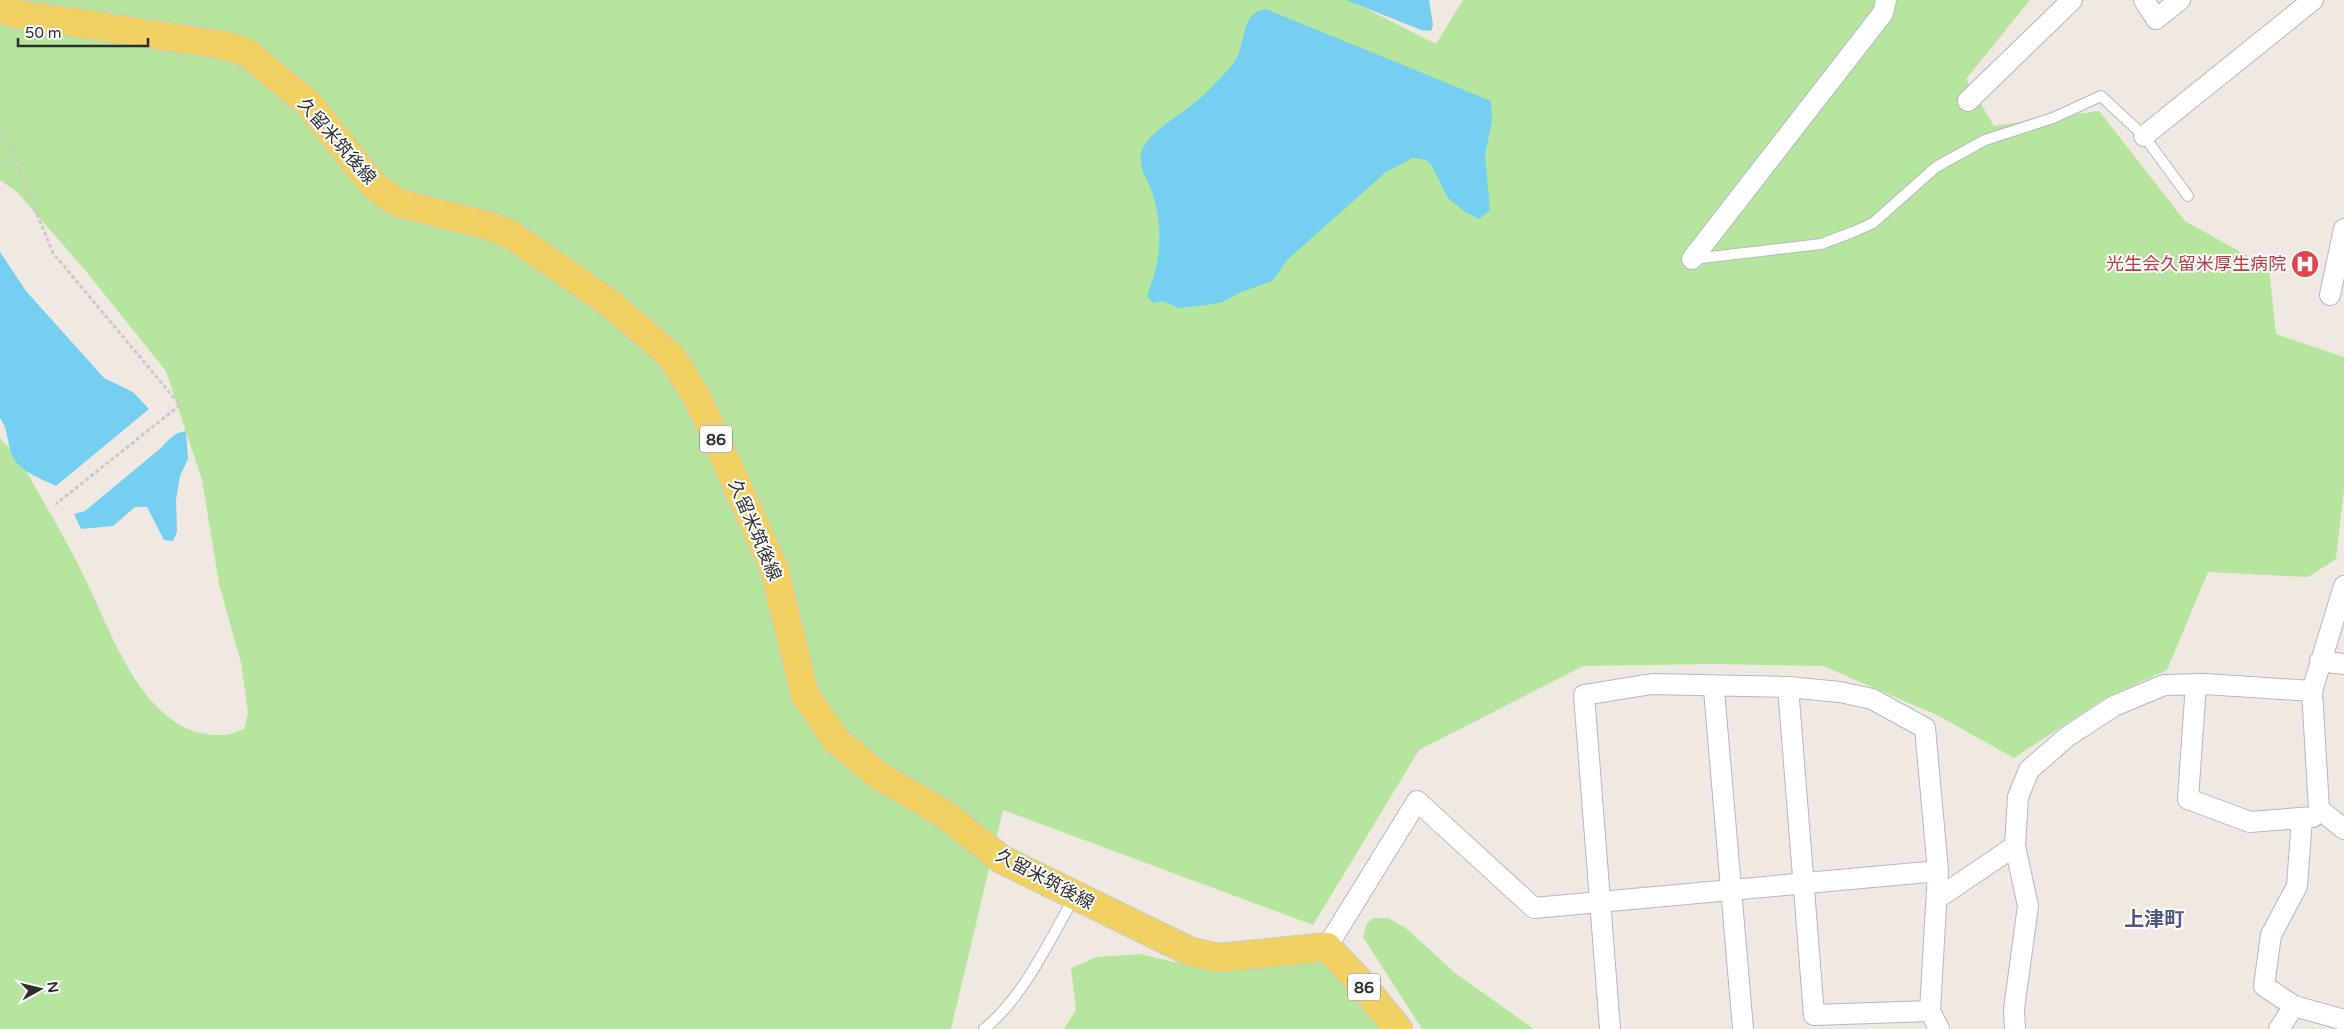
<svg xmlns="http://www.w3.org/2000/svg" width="2344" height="1029" font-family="'Varela Round','Noto Sans JP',sans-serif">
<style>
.green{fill:#b6e59e}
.water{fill:#75cff0}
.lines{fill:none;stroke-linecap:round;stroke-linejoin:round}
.lane-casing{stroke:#b4b7c1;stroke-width:12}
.street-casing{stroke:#b4b7c1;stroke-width:22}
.primary-casing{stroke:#c9c9c9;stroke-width:30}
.path{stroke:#c9c9c9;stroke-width:3;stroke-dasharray:4 2.5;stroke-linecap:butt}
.lane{stroke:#fff;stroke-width:10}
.street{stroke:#fff;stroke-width:20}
.primary{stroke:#f2d163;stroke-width:28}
.labels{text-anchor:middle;stroke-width:4;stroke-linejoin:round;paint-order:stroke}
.shield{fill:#fff;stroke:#6d6d6d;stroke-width:1}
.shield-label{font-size:16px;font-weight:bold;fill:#2e2e2e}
.street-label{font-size:18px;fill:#2e2e2e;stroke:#fff}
.health-label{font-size:18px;fill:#be3a42;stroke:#fff;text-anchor:end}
.quarter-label{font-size:20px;font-weight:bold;fill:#4d5680;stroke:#fff}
</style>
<rect width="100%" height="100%" fill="#efe9e1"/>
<path class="green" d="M0 0H1349L1436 44 1463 0H2030L1966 79 1994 126 2099 111 2185 221 2269 268 2276 334 2344 357V489L2336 559 2308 577 2208 572 2167 670 2105 698 2014 758 1939 716 1823 666 1710 664 1583 666 1419 750 1313 925 1003 810 951 1029H0V439L17 455C42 500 69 543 90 589 116 644 149 739 223 735 230 735 238 731 244 729L248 713 241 663 219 584 202 480 166 371 85 270 17 192 0 180Z
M1374 918H1388L1407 929 1455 973 1534 1029H1422L1363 937 1367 923Z
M1141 954 1206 970 1288 959 1322 962 1358 996 1386 1029H1064L1076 1010 1071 968 1097 957Z"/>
<path class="water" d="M1346 0H1429L1433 25 1431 31 1421 30Z
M1266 9 1491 101 1492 121 1485 155 1490 210 1479 219 1465 212 1448 198 1432 166 1426 160 1413 158 1386 172 1287 260 1272 281 1239 293 1223 302 1207 305 1179 308 1163 301 1153 303 1147 296C1161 260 1164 231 1152 192 1148 180 1138 167 1141 153 1146 133 1184 113 1199 99 1209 91 1217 81 1226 72 1231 67 1236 60 1239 53 1245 36 1244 11 1266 9Z
M0 252 26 291 104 378 133 392 149 409 56 486C42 479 18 471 12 455 7 443 8 428 0 418Z
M186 431 188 459 180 476 176 500 177 532 173 541 164 540 147 507H135L113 526 81 529 74 514 85 511 162 447C170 438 174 433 186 431Z"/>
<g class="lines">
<defs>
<path id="lane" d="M1693 259 1821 244 1853 232 1873 223 1936 167 1985 140 2053 118 2101 96 2144 136 2188 196
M984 1029C1024 997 1050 939 1075 896"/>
<path id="street" d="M2144 0 2156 19 2180 0
M1968 101 2072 0
M2144 136 2313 0
M1692 259 1883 13 1886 0
M2330 295 2344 229
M2344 586 2312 691 2319 809 2344 829
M2320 661 2344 664
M2196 684 2188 799 2250 822 2313 817
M1788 687 1814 1015 1930 1011
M1714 690 1743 1029
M2302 818 2297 886 2271 935 2264 986 2294 1006 2344 1020
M1938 898 2015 846 2018 797 2029 770 2068 736 2114 706 2164 685 2205 684 2312 691
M1327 947 1417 801 1534 908 1938 871
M1610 1029 1584 695 1652 684 1788 687 1840 692 1872 699 1925 728 1938 871 1930 1011 1939 1029
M2015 1029 2014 1009 2028 906 2015 846
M2279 1029 2294 1006"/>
<path id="primary" d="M0 7 11 13 223 45 246 52 308 103 374 186 398 203 490 226 510 234 611 304 671 356 698 399 774 568 805 695 836 740 881 777 943 813 1001 859 1189 951 1219 958 1327 947 1359 981 1398 1029"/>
</defs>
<use href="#lane" class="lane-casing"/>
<use href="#street" class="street-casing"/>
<use href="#primary" class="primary-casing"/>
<path class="path" d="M0 131 8 143 53 253 180 405 56 504"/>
<use href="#lane" class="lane"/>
<use href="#street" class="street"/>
<use href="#primary" class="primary"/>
</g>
<defs>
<symbol id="hospital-disc" viewBox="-11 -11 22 22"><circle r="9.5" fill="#e0444e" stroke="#fff"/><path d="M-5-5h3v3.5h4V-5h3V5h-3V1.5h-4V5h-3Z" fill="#fff"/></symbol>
</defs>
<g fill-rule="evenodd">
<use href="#hospital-disc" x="2289" y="248" width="32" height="32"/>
</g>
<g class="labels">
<g class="shield">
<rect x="700" y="425.5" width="32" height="27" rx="4"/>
<rect x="1348" y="973.5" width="32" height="27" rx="4"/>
</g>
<g class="shield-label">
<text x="716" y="445">86</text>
<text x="1364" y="993">86</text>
</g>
<g class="street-label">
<text transform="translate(337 141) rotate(49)" y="6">久留米筑後線</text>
<text transform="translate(755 530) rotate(67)" y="6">久留米筑後線</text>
<text transform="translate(1045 879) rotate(28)" y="6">久留米筑後線</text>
</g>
<g class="health-label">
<text x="2286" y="270">光生会久留米厚生病院</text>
</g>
<g class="quarter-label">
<text x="2154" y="926">上津町</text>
</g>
</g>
<g transform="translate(40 989) rotate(82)" stroke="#ffffff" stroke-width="4" paint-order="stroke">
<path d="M0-4L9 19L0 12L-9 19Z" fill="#2e2e2e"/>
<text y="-8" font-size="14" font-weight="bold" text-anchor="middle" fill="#2e2e2e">N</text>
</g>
<path d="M18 38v8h130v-8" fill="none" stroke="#2e2e2e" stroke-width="2.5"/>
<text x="25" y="38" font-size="15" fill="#2e2e2e" stroke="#ffffff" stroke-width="4" paint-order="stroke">50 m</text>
</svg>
